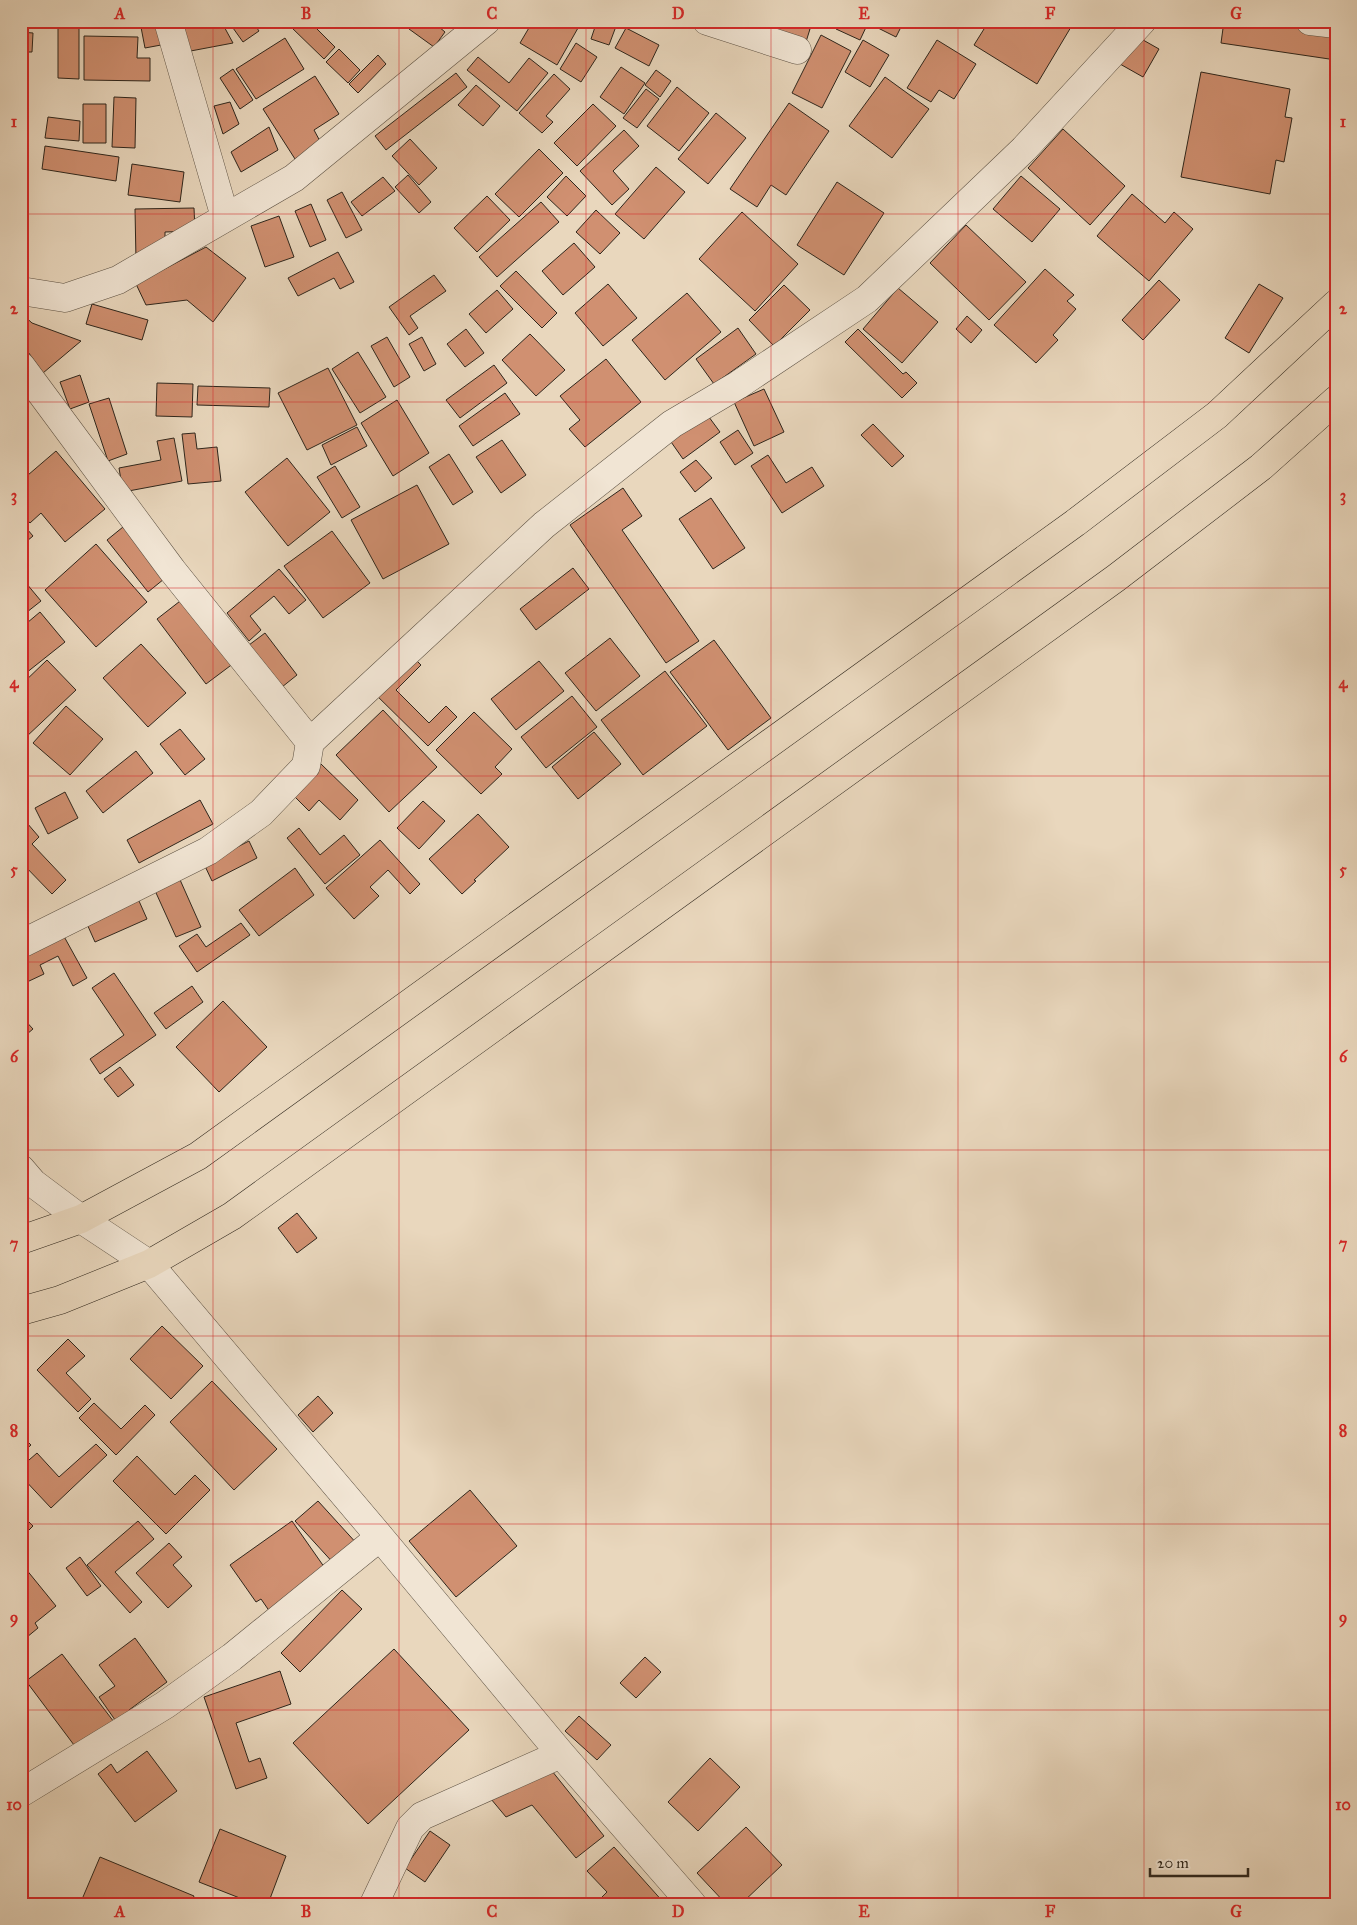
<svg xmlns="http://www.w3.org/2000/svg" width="1357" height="1925" font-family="'IM FELL Great Primer',serif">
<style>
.building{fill:#d09071;stroke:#2e261c}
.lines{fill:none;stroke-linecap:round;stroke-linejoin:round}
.minor-casing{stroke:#5d5244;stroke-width:29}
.major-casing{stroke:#2e261c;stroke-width:29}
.minor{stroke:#f1e5d4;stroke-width:28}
.major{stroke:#e9d7bd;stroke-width:28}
.grid{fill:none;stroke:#d62828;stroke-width:1;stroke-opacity:0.55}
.neatline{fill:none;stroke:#d62828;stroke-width:2}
.grid-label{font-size:16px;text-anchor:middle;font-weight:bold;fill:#d62828}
</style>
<rect width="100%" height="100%" fill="#e9d7bd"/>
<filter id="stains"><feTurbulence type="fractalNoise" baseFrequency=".004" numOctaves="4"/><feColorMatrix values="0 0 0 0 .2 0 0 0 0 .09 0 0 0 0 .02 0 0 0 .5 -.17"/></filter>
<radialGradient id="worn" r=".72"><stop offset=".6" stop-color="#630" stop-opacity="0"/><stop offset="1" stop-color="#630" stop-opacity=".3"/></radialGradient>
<path class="building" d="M156 21 161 45 145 48 140 22Z
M173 21H221L233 43 180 53Z
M228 21H252L259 31 243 42Z
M297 21H309L335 47 324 59 291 27Z
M415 21H432L445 32 434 47 409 29Z
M533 21H567L578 28 557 65 520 43Z
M597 21H618L609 45 591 39Z
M749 21H784L810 29 805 45Z
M840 21H904L896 37 868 23 860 40 836 29Z
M989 21H1062L1071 27 1037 84 974 45Z
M1224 21H1254L1336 33V60L1221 43Z
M58 25 79 26V79L58 78Z
M626 28 659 45 649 66 615 48Z
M21 32 33 33 32 52H21Z
M821 35 851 51 822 108 792 93Z
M84 36 138 37 137 58H150V81L84 80Z
M1136 36 1159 49 1143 77 1120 64Z
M285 38 304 69 256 99 236 69Z
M863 40 889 55 870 87 845 72Z
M937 40 976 64 954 99 939 90 931 102 907 88Z
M576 43 597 57 581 82 560 69Z
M339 49 360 70 348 83 326 62Z
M378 55 386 64 358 93 349 84Z
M478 57 509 83 529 58 548 73 517 111 467 70Z
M621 67 645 83 624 114 600 97Z
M233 69 253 100 240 109 220 78Z
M656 70 671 81 660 97 645 85Z
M1201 72 1290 89 1285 117 1292 118 1284 162 1276 160 1270 194 1181 177Z
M456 73 467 87 386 150 375 136Z
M554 74 570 89 546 116 553 122 542 133 519 113Z
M315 76 339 114 314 130 321 143 295 159 263 109Z
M885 77 929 109 892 158 849 126Z
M476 85 500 106 483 126 458 105Z
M677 87 709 113 679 151 647 126Z
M646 89 659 99 637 128 623 118Z
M114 97 136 98 135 148 112 147Z
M230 102 239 124 223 134 214 106Z
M789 103 829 131 786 195 771 185 757 207 730 189Z
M83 104H106V143H83Z
M593 104 616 126 577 166 554 143Z
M716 113 746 138 708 184 678 159Z
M48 117 80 121 79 141 45 138Z
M269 127 278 150 241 172 231 152Z
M1063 129 1125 186 1090 225 1028 168Z
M624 130 639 146 613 171 629 189 612 205 580 171Z
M410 139 437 168 419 185 392 156Z
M45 146 119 157 116 181 42 169Z
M539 149 563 173 519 217 495 194Z
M132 164 184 172 180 202 128 195Z
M656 167 685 192 644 239 615 214Z
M408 175 431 202 419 213 395 187Z
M566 176 586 196 567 216 547 197Z
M1021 176 1060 209 1032 242 993 209Z
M383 177 395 191 362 216 351 202Z
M837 182 884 213 844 275 797 245Z
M342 192 362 230 346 238 327 200Z
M1132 194 1165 223 1174 212 1193 229 1149 281 1097 236Z
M487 196 510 220 477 252 454 228Z
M541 202 559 222 497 277 479 257Z
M311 204 326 240 310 247 295 211Z
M194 208 195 231 165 232V249L136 260 135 209Z
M596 210 620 233 600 254 576 232Z
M742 212 798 264 755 311 699 259Z
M279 216 294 257 265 267 251 226Z
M966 225 1026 282 989 320 930 263Z
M574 243 595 267 563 295 542 271Z
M206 247 246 278 213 322 187 300 146 305 136 284Z
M338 252 354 282 340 289 334 278 298 296 288 278Z
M1045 269 1074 295 1067 301 1076 309 1053 335 1058 340 1036 363 994 325Z
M516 271 557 313 542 328 500 286Z
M434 275 446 291 410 316 418 328 409 335 389 307Z
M1159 280 1180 300 1143 340 1122 320Z
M608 284 637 318 603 346 575 313Z
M1259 284 1283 298 1249 353 1225 338Z
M784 285 810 310 774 346 749 320Z
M898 288 938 322 902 363 863 329Z
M497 290 513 309 486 333 469 314Z
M687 293 721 332 665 380 632 340Z
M92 304 148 320 142 340 86 324Z
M21 313 32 323 81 341 43 373 21 342Z
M967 316 982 330 971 343 956 329Z
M738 328 756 354 714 384 696 359Z
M466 329 484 353 465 367 447 344Z
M858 329 903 374 906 372 917 383 902 398 845 342Z
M530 334 565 370 536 396 502 360Z
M387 337 410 377 394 387 371 346Z
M422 337 436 364 424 371 409 344Z
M358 352 386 397 360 413 332 369Z
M606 359 641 402 585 447 569 429 580 420 560 396Z
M494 365 507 383 460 418 446 400Z
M328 368 357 425 307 450 278 393Z
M80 375 89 402 70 409 60 382Z
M157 383 193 384 192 417 156 416Z
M198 386 270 388 269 407 197 405Z
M764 389 784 432 754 446 734 402Z
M505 393 520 414 473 446 459 426Z
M109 398 127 454 108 461 89 404Z
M397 400 429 453 393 476 361 423Z
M706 413 720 432 683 459 669 439Z
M873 424 904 456 892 467 861 435Z
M357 427 367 446 331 465 322 445Z
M738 430 753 453 735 465 720 442Z
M195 433 197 449 217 447 221 481 188 484 182 434Z
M174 438 182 481 123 492 119 468 161 460 157 441Z
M502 440 526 475 501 493 476 457Z
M56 451 105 509 65 542 41 513 30 523 21 513V481Z
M449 454 473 492 453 505 429 467Z
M768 455 786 483 812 467 824 486 782 513 751 466Z
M287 458 330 512 288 546 245 492Z
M696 460 712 478 695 492 680 472Z
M335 466 360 507 342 518 317 477Z
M417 485 449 544 383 579 351 520Z
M623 488 642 516 622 530 699 641 666 663 570 525Z
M711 498 745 548 713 569 679 519Z
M21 522 33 536 21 546Z
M123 527 164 579 148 592 107 540Z
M332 531 370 583 323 618 284 566Z
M96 544 147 602 96 647 45 590Z
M573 568 589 589 536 630 520 609Z
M279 569 306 600 289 614 274 596 250 616 261 630 249 641 227 613Z
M21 577 41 601 22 616 21 615Z
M184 598 234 663 206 684 157 619Z
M40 612 65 642 21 677V628Z
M265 633 297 675 282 687 249 645Z
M610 638 640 676 596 711 565 673Z
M714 640 771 718 728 750 670 672Z
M141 644 186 693 148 727 103 678Z
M408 652 421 665 396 690 429 723 446 706 457 717 428 746 371 690Z
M47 660 76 690 25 738 21 733V685Z
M539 661 564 691 516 730 491 699Z
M665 671 707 726 643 775 601 720Z
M572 696 597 727 546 768 521 737Z
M66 706 103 739 70 775 33 743Z
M383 710 437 767 389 812 336 755Z
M474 712 512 749 495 767 502 774 481 794 436 750Z
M180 729 205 759 185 775 160 744Z
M594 732 621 764 578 799 552 767Z
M136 751 153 773 103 813 86 791Z
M321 764 358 800 340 820 319 800 309 811 292 794Z
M65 792 78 818 48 834 35 808Z
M200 800 213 824 139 863 127 840Z
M423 801 445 821 419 849 397 828Z
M478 814 509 847 474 880 476 881 462 894 429 859Z
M27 823 39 837 32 844 66 880 52 894 21 862V829Z
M299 828 320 855 344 835 360 855 325 884 287 838Z
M380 840 420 884 410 894 388 870 370 887 379 896 354 919 326 888Z
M249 841 257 858 212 881 204 864Z
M295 868 314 895 259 936 239 910Z
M177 873 201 927 176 937 152 884Z
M135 892 147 919 95 942 83 915Z
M241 923 250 935 197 972 179 946 197 934 206 947Z
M61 931 87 978 73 986 58 956 40 965 44 974 27 982 21 971V952Z
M114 973 156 1035 100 1074 90 1059 124 1035 92 988Z
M192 986 203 1002 166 1029 154 1013Z
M223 1001 267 1047 219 1092 176 1047Z
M21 1016 33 1029 21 1039Z
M120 1067 134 1085 118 1097 104 1079Z
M297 1213 317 1238 297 1253 278 1228Z
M162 1326 203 1366 171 1399 130 1359Z
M68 1339 85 1356 66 1373 91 1399 78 1412 37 1370Z
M212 1381 277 1449 234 1490 170 1422Z
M318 1396 333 1413 313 1432 298 1415Z
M94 1403 121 1429 145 1405 155 1415 116 1455 79 1418Z
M21 1435 31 1445 21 1454Z
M96 1444 107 1455 51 1508 21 1476V1467L37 1453 59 1477Z
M137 1456 175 1495 195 1475 210 1490 166 1534 113 1481Z
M470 1490 517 1546 456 1597 409 1541Z
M318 1501 359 1546 336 1566 295 1521Z
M21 1514 33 1526 21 1538Z
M138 1521 154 1539 115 1572 142 1602 130 1613 87 1565Z
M292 1521 327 1571 270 1612 261 1599 256 1602 230 1565Z
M169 1543 182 1557 173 1565 192 1586 168 1608 136 1573Z
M80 1557 101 1586 87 1596 66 1568Z
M21 1563 56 1606 35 1623 38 1628 21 1642Z
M342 1590 362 1609 300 1672 281 1653Z
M135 1638 167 1682 129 1710 134 1716 120 1727 99 1697 115 1686 99 1665Z
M394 1649 469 1730 368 1824 293 1743Z
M62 1654 114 1722 77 1749 26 1681Z
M645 1657 661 1672 636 1698 620 1683Z
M280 1671 291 1704 236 1723 249 1762 260 1758 267 1778 236 1789 204 1697Z
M579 1716 611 1745 597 1760 565 1731Z
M147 1751 177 1791 135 1822 98 1774 111 1764 117 1773Z
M710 1758 740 1787 698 1831 668 1802Z
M552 1771 604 1836 576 1858 532 1805 506 1817 491 1799Z
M746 1827 782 1865 741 1904H726L697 1873Z
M220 1829 286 1856 268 1904H255L199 1882Z
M430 1831 450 1845 425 1882 405 1868Z
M614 1847 665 1904H595L607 1892 587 1871Z
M100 1857 194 1896 191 1904H80Z"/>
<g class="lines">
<defs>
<path id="minor" d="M168 21 225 217
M707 21 797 50
M1310 21 1336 24
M21 291 65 298 118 280 294 178 486 21
M21 366 172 570 310 742
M21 944 208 851 261 813 306 766 310 742 544 525 672 424 738 385 867 299 1024 149 1142 21
M21 1169 33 1183 81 1219 149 1264 380 1537 561 1754 692 1904
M21 1793 165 1705 232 1657 380 1537
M374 1904 410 1828 422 1816 561 1754"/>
<path id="major" d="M21 1240 81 1219 198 1156 1075 523 1217 415 1336 304
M21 1311 60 1300 149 1264 232 1216 1116 578 1261 467 1336 400"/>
</defs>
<use href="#minor" class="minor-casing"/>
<use href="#major" class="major-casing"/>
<use href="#minor" class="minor"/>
<use href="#major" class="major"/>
</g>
<path class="grid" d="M213 21V1904M399 21V1904M586 21V1904M771 21V1904M958 21V1904M1144 21V1904M21 214H1336M21 402H1336M21 588H1336M21 776H1336M21 962H1336M21 1150H1336M21 1336H1336M21 1524H1336M21 1710H1336"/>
<rect width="1357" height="1925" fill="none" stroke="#e9d7bd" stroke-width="55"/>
<path d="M1150 1868v8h98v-8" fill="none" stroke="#2e261c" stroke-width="2.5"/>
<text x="1157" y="1868" font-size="15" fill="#2e261c" stroke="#f1e5d4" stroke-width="4" paint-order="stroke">20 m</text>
<rect x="28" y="28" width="1302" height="1870" class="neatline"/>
<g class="grid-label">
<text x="120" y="19">A</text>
<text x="306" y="19">B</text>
<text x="492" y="19">C</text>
<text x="678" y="19">D</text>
<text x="864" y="19">E</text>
<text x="1050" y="19">F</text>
<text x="1236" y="19">G</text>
<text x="14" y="127">1</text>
<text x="1343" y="127">1</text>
<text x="14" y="314">2</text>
<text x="1343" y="314">2</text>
<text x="14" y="501">3</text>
<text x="1343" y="501">3</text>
<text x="14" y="688">4</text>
<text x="1343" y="688">4</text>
<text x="14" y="875">5</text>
<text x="1343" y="875">5</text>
<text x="14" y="1062">6</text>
<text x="1343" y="1062">6</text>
<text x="14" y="1249">7</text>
<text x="1343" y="1249">7</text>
<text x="14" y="1436">8</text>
<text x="1343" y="1436">8</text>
<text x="14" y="1623">9</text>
<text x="1343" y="1623">9</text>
<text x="14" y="1810">10</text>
<text x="1343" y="1810">10</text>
<text x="120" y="1917">A</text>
<text x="306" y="1917">B</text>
<text x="492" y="1917">C</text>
<text x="678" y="1917">D</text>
<text x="864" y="1917">E</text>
<text x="1050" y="1917">F</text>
<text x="1236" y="1917">G</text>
</g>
<rect width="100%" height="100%" filter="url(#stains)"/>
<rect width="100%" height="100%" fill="url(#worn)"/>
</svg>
